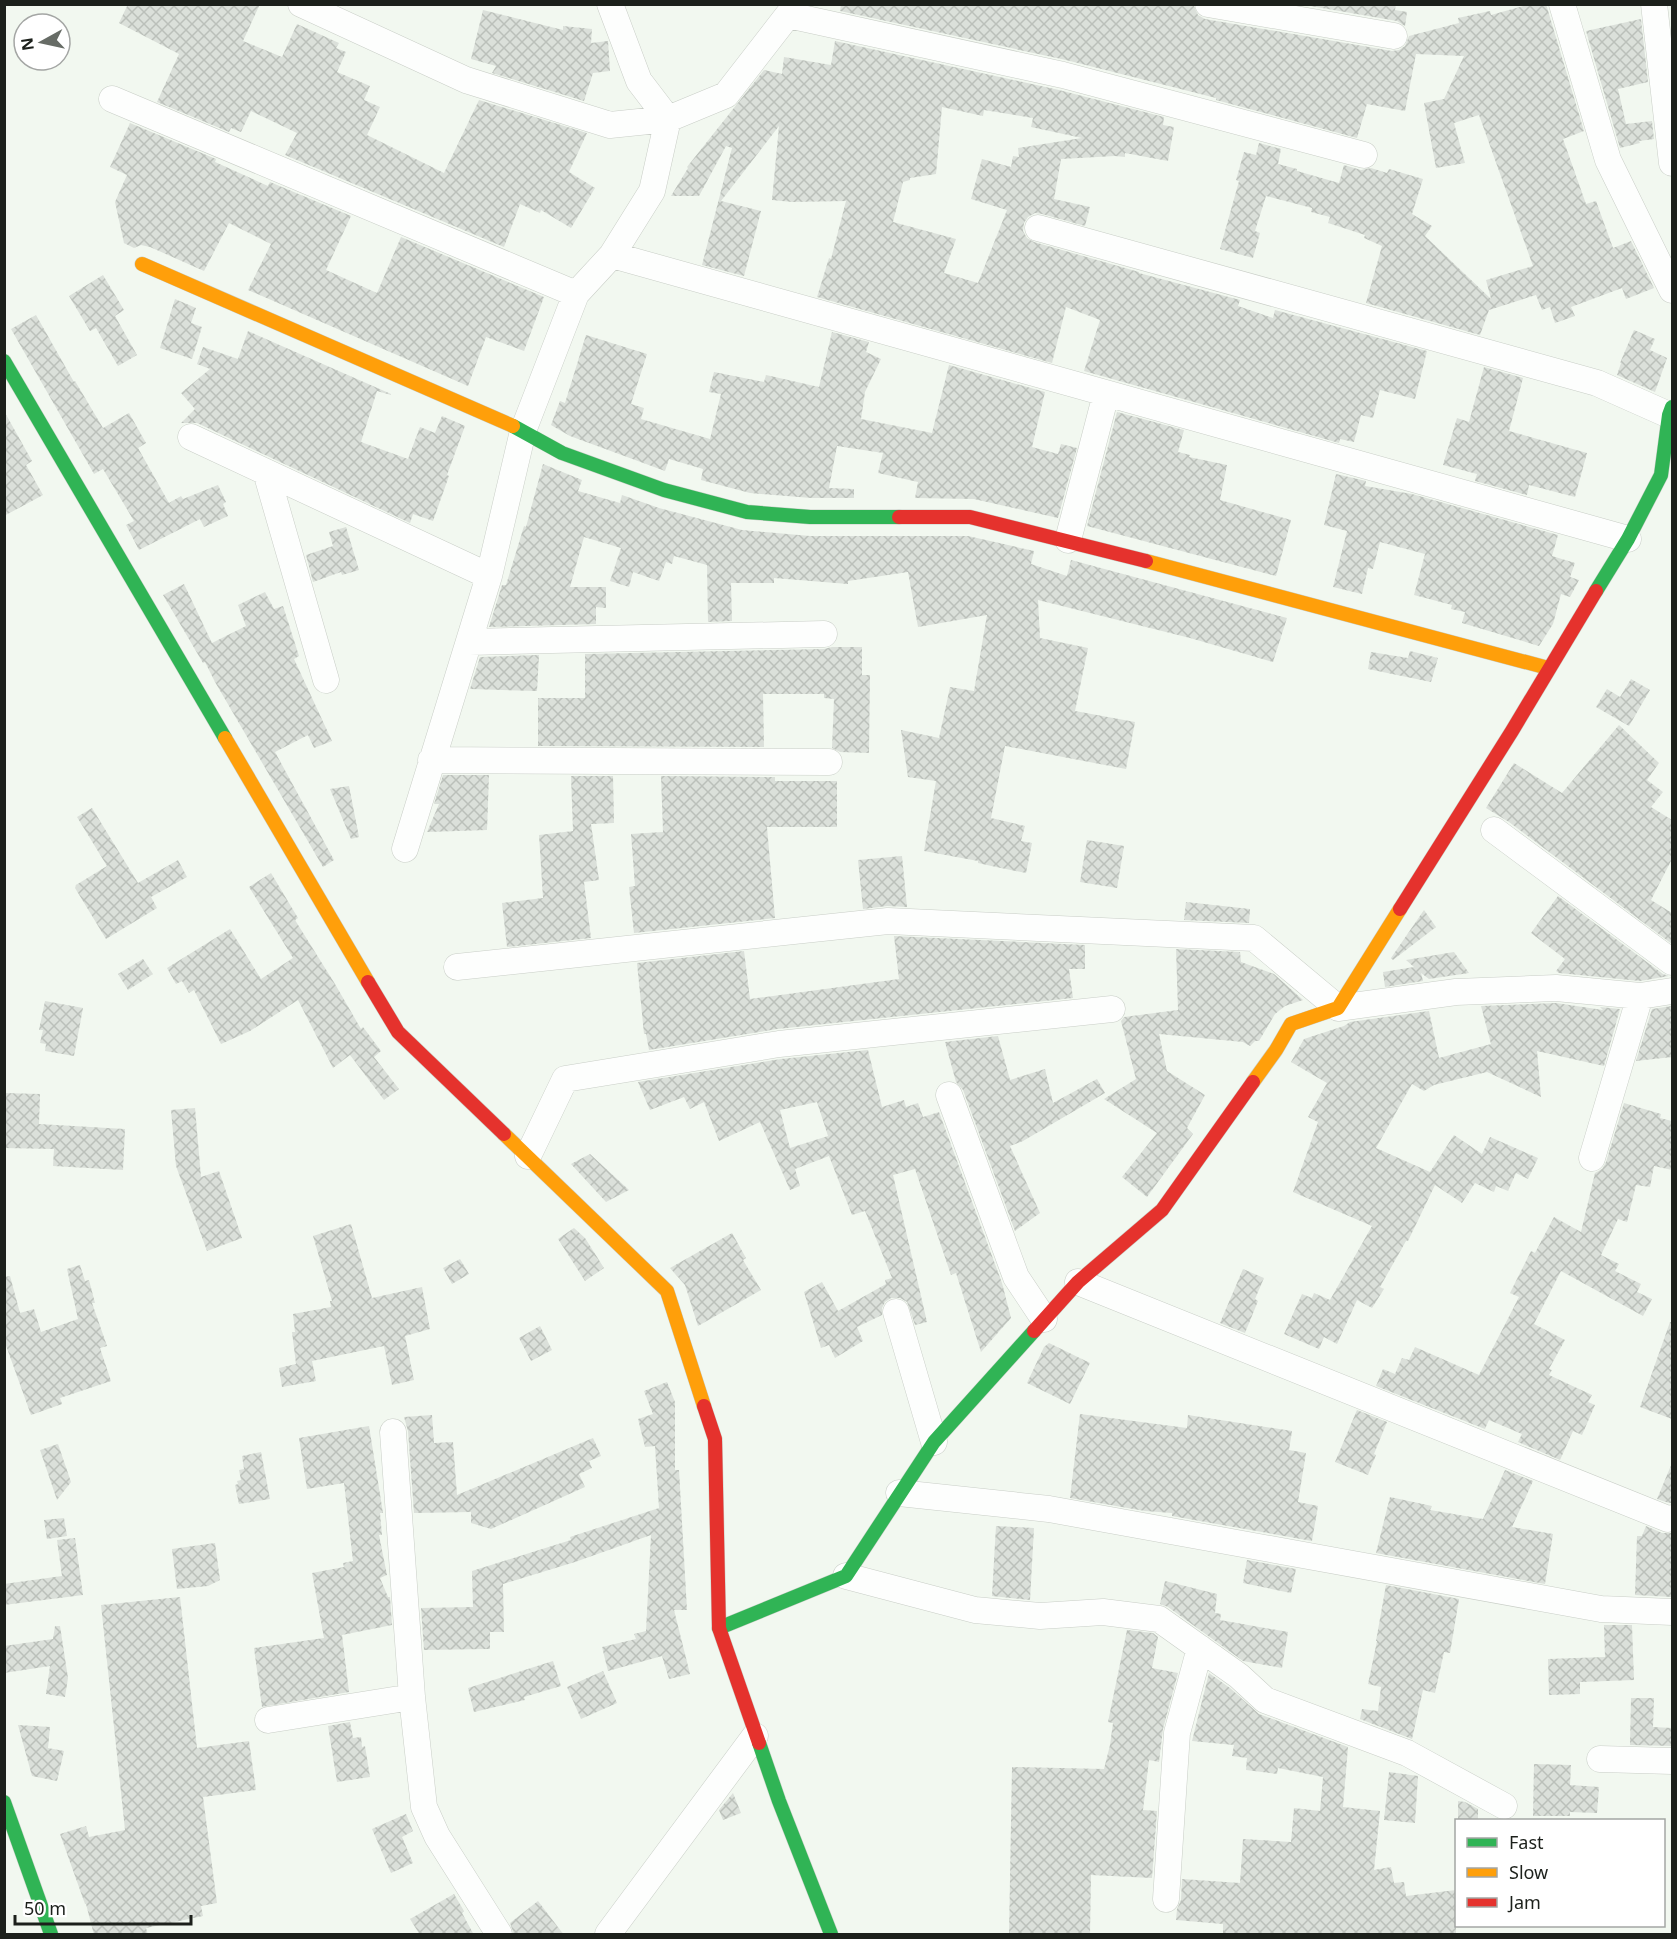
<svg xmlns="http://www.w3.org/2000/svg" width="1677" height="1939" font-family="'Noto Sans',sans-serif">
<style>
.building{fill:url(#building-cross-hatch);fill-rule:evenodd}
.lines{fill:none;stroke-linecap:round;stroke-linejoin:round}
.street-casing{stroke:#c9cec7;stroke-width:27}
.fast-casing{stroke:#c9cec7;stroke-width:15}
.slow-casing{stroke:#c9cec7;stroke-width:15}
.jam-casing{stroke:#c9cec7;stroke-width:15}
.street{stroke:#fdfefd;stroke-width:26}
.fast{stroke:#30b455;stroke-width:14}
.slow{stroke:#ff9f0a;stroke-width:14}
.jam{stroke:#e5322d;stroke-width:14}
</style>
<defs>
<pattern id="building-cross-hatch" width="8" height="8" patternUnits="userSpaceOnUse" patternTransform="scale(1.5)"><rect width="8" height="8" fill="#dbe0da"/><path d="M0 0l8 8M0 8l8-8" fill="none" stroke="#bbc0ba"/></pattern>
</defs>
<rect width="100%" height="100%" fill="#f2f8f0"/>
<path class="building" d="M128 4H260L243 41 282 57 297 24 339 43 336 48 346 52 337 72 370 86 364 100 380 107 367 135 444 173 479 100 587 133 569 172 595 188 571 228 541 210 540 213 520 204 504 247 285 155 297 133 251 111 241 132 231 128 229 132 157 102 179 54 119 23Z
M841 4H1193L1198 15 1205 19 1392 51 1399 50 1405 46 1409 36 1459 23 1458 18 1490 11 1491 15 1530 4H1546L1584 131 1563 139 1586 204 1596 201 1613 248 1631 241 1654 288 1626 299 1622 288 1571 307 1575 316 1555 323 1550 307 1542 310 1536 295 1489 310 1480 335 1366 303 1382 246 1364 238 1365 235 1328 223 1330 217 1311 212 1312 208 1266 196 1255 231 1260 233 1253 258 1220 249 1239 181 1236 180 1244 152 1256 155 1259 143 1281 149 1278 164 1297 169V171L1339 183 1344 165 1361 170 1371 168 1387 173 1389 169 1423 179 1412 214 1432 226 1425 236 1491 299 1486 280 1533 266 1479 115 1454 123 1465 163 1436 168 1424 103 1444 99 1464 56 1416 54 1405 111 1367 104 1357 138 1216 100V98L1066 60 840 11Z
M1299 4H1396L1395 10 1407 12 1405 26 1397 21Z
M483 10 563 30V26L592 29 591 43 608 41 610 71 593 73 584 101 492 73 496 66 471 59Z
M1641 19 1648 82 1618 89 1626 124 1652 121 1654 139 1639 141 1640 143 1620 148 1586 31Z
M835 41 1059 90 1164 117 1163 125 1174 127 1168 161 1125 153V157L1115 156 1061 159 1054 199 1090 207 1085 226 1042 214 1035 213 1028 217 1024 223 1023 231 1027 238 1034 242 1139 272V273L1240 300 1238 306 1273 318 1275 310 1427 351 1415 399 1380 390 1373 418 1361 415 1354 442 1340 439 1339 443 1084 371 1100 320 1066 307 1052 363 817 297 829 258 831 259 846 201 792 202 772 200 779 126 721 201 761 211 744 276 702 265 732 148 726 146 699 196H671L688 168 687 167 764 70 782 74 784 57 831 65ZM942 107 983 116 984 110 1033 118 1031 127 1082 138 1018 148 1019 157 1013 156 1011 167 982 159 971 199 1007 210 978 283 944 273 956 239 893 222 903 182 910 180V178L936 174Z
M130 123 216 159 215 162 268 186 270 182 351 216 326 270 377 293 401 237 544 297 524 351 486 337 468 386 248 290 271 244 229 223 204 271 150 247 141 245 134 248 124 243 115 202 127 175 110 167Z
M103 275 124 310 115 316 137 355 118 366 96 328 90 331 69 296Z
M175 299 196 308 191 323 202 327 192 359 160 348Z
M36 315 74 382 75 381 103 428 129 413 146 443 138 448 169 503 181 496 183 499 218 485 226 502 223 504 228 516 204 527 200 519 139 550 126 525 134 521 103 469 94 474 11 329Z
M1634 330 1655 339 1650 350 1667 358 1655 392 1617 375 1621 363H1620Z
M248 331 391 394V395L377 391 361 442 408 459 420 427 435 433 442 416 465 426 447 475 449 476 433 521 413 514 410 523 197 423H181L195 409 181 393 210 369 197 364 203 347 238 359Z
M832 332 869 342 866 352 881 359 865 392 861 419 932 433 949 365 1045 392 1032 447 1058 454 1061 444 1077 448 1058 518 974 499 915 498 918 482 878 473 883 453 837 446 829 488 854 489V498H811L750 493 701 480 703 469 669 459 665 471 570 436 551 425 560 401 565 403 586 335 647 354 631 404 644 408 641 419 710 439 721 394 709 392 714 372 764 382 766 375 819 387Z
M1484 367 1523 378 1509 431 1587 453 1575 497 1529 485 1527 495 1475 481 1477 474 1443 465 1457 418 1469 422Z
M4 411 32 461 26 465 43 495 4 516Z
M1117 412 1184 430 1178 452 1190 455 1189 457 1227 465 1220 500 1291 520 1276 576 1087 526Z
M543 464 582 480 578 491 620 503 622 495 659 508 742 530 810 536H968L1034 551 1031 564 1067 576 1071 560 1287 618 1273 662 1190 638 1038 600 1040 638 1088 648 1075 711 1135 722 1126 769 1005 746 991 818 1025 826 1021 841 1032 843 1026 873 996 867 978 863V861L924 851 936 781 908 777 901 730 939 738 950 687 974 691 987 615 918 627 908 572 848 581V584L774 578V583H731L732 621 708 622 707 565 674 556 672 564 666 562 659 581 633 572 629 587 610 581 621 548 584 537 570 587H606V608L596 607V624L489 627 502 585H506L524 526 526 527Z
M1336 474 1366 481 1365 486 1412 494 1558 535 1552 556 1575 563 1570 577 1579 580 1570 597 1561 594 1553 624 1539 646 1462 623 1465 612 1451 609 1452 605 1414 595 1425 554 1380 542 1373 569 1368 568 1362 594 1333 587 1347 531 1324 525Z
M346 527 359 570 342 575 341 572 313 582 306 555 333 546 329 532Z
M184 584 212 643 246 626 238 605 265 592 274 609 283 606 299 656 294 659 332 741 314 748 308 735 275 752 334 860 323 867 215 682 205 662 203 663 163 595Z
M832 647H862V675H870L869 753 840 752 832 748 834 699 824 698V694H763L764 747 538 746V698H585V654L824 649Z
M1410 651 1438 658 1431 682 1368 669 1371 652 1408 658Z
M539 655 537 691 470 689 480 657Z
M1631 679 1650 690 1629 726 1596 707 1607 689 1620 697Z
M1619 725 1659 763 1647 780 1663 792 1651 807 1672 820V859L1651 900 1672 913V944L1509 822 1486 808 1514 763 1562 793Z
M443 775H489L487 830 427 832 439 804H434Z
M571 776H613L614 823 591 824 599 880 584 882 591 938 507 947 502 903 543 898 539 835 573 831Z
M661 776 775 777V781H837V827H767L775 918 634 933 629 887 635 886 631 834 663 832Z
M349 786 359 837 351 839 330 789Z
M92 808 138 883 178 860 187 877 151 897 157 908 106 939 75 888 76 885 107 866 77 817Z
M1087 840 1124 846 1117 888 1080 882Z
M902 856 907 907 887 906 863 909 858 860Z
M271 873 298 918 295 920 335 984 361 1029 363 1027 381 1051 374 1057 399 1089 384 1100 350 1055 333 1068 298 1000 250 1031 221 1044 194 990 189 993 182 981 176 984 167 968 230 929 261 979 293 958 249 887Z
M1558 896 1663 974 1669 976 1640 981 1559 973 1556 971 1565 959 1531 933Z
M1186 902 1250 909 1249 923 1184 920Z
M1424 910 1436 927 1393 960 1391 958Z
M894 936 1085 945V969H1069L1073 998 777 1029 649 1050 646 1034H644L637 963 744 951 750 999 899 979Z
M1176 949 1240 952 1241 962 1274 974 1303 1000 1285 1006 1275 1014 1259 1041H1255L1250 1046 1243 1042 1159 1034 1167 1071 1205 1095 1187 1128 1193 1134 1147 1197 1122 1177 1157 1133 1104 1099 1136 1079 1121 1021 1124 1017 1178 1010Z
M1454 952 1469 973 1429 979 1421 973 1423 981 1385 987 1383 972 1414 967 1406 960Z
M143 959 153 974 128 990 118 974Z
M45 1001 83 1008 74 1056 45 1051 46 1044 40 1043 43 1030H39Z
M1556 1003 1603 1010 1600 1007 1620 1009 1604 1066 1537 1051 1541 1097 1487 1072 1434 1085 1424 1091 1412 1084 1376 1148 1430 1172 1454 1135 1482 1154 1490 1137 1538 1158 1528 1179 1516 1173 1508 1191 1496 1186 1494 1192 1475 1183 1462 1203 1435 1185 1408 1241H1406L1380 1287 1384 1289 1372 1308 1357 1300 1337 1344 1324 1337 1319 1349 1284 1334 1302 1294 1312 1298 1314 1293 1330 1300 1372 1226 1293 1192 1318 1122 1308 1117 1327 1083 1291 1062 1304 1039 1344 1026 1350 1022 1429 1011 1439 1058 1491 1044 1481 1006Z
M1672 1006V1057L1636 1061 1652 1009Z
M998 1036 1010 1080 1045 1069 1053 1103 1097 1079 1105 1093 1023 1141 1010 1146 1040 1213 1015 1231 963 1090 956 1082 945 1042Z
M868 1050 882 1107 904 1100 906 1107 918 1103 923 1117 939 1112 1002 1283 1011 1318 981 1352 956 1273 951 1275 915 1169 893 1175 927 1322 915 1325 907 1302 900 1298H891L885 1302 882 1308V1315L857 1327 863 1341 835 1358 829 1345 821 1348 804 1292 822 1282 838 1311 886 1284 885 1280 892 1278 865 1211 852 1215 829 1156 795 1169 800 1186 790 1190 760 1122 719 1141 704 1102 690 1109 684 1097 650 1110 638 1082 781 1059ZM817 1102 828 1136 790 1148 780 1110Z
M4 1093 40 1094 39 1124 125 1129 123 1170 53 1166 54 1149 4 1148Z
M1624 1103 1661 1114 1660 1118 1672 1121V1170L1654 1166 1650 1187 1636 1185 1627 1222 1618 1219 1601 1255 1619 1264 1615 1271 1641 1284 1637 1292 1652 1299 1643 1316 1561 1271 1534 1324 1565 1340 1549 1369 1552 1370 1549 1375 1592 1395 1588 1402 1595 1405 1582 1435 1573 1431 1560 1460 1518 1442 1522 1434 1489 1420 1485 1429 1376 1386 1383 1369 1395 1374 1402 1358 1409 1360 1415 1347 1479 1375 1519 1297 1510 1293 1531 1251 1535 1253 1554 1217 1581 1232 1595 1173 1602 1169 1606 1162Z
M195 1108 201 1177 219 1171 242 1238 207 1251 176 1166 171 1110Z
M590 1154 629 1190 606 1202 571 1164Z
M351 1224 372 1298 422 1287 430 1329 405 1336 414 1380 392 1385 384 1346 312 1361 316 1381 282 1387 279 1368 296 1364 292 1332H295L293 1314 331 1307 330 1301H332L313 1236Z
M574 1228 585 1238 604 1268 585 1281 558 1239Z
M732 1233 746 1258 743 1260 761 1290 698 1326 685 1285 670 1268Z
M460 1259 469 1274 452 1284 443 1268Z
M80 1265 85 1281 89 1280 95 1303H92L107 1346 100 1348 111 1381 60 1398 62 1404 31 1415 4 1340V1277L10 1276 20 1313 34 1309 41 1332 78 1319 67 1269Z
M1243 1269 1264 1278 1255 1299 1258 1301 1245 1333 1220 1323Z
M1670 1322H1672V1419L1640 1407Z
M540 1326 552 1350 531 1361 519 1338Z
M1049 1343 1090 1363 1070 1404 1027 1383 1044 1347Z
M667 1382 675 1402V1470H679L687 1610H674L690 1674 669 1679 662 1656 608 1671 602 1647 636 1639 634 1634 646 1631 651 1535 575 1562 503 1584 504 1632H490V1649L424 1650 421 1608 473 1607 472 1571 571 1540 570 1537 659 1508 655 1446 645 1447 638 1419 653 1414 644 1391Z
M1357 1410 1387 1422 1374 1454 1376 1455 1368 1475 1335 1462Z
M1080 1414 1187 1428 1188 1415 1292 1431 1289 1450 1306 1453 1298 1502 1318 1506 1312 1541 1172 1516V1513L1145 1511 1070 1498Z
M432 1415 434 1443 453 1442 457 1495 593 1438 601 1456 589 1461 592 1468 579 1474 585 1487 491 1529 471 1523V1512L414 1513 408 1431 404 1417Z
M369 1426 383 1513H380L382 1535H379L387 1575 380 1578 388 1597H390L392 1625 342 1635 349 1692 262 1707 254 1648 324 1638 312 1573 344 1567 343 1563 353 1561 344 1483 307 1489 299 1438Z
M58 1444 71 1482 57 1500 40 1450Z
M261 1452 270 1499 239 1504 235 1485 238 1484 237 1481 241 1480 239 1470 244 1469 242 1456Z
M1672 1463V1503H1669L1657 1499Z
M1505 1470 1533 1481 1512 1527 1553 1534 1545 1584 1376 1553 1390 1497 1432 1506 1430 1510 1483 1519Z
M64 1518 67 1536 47 1539 44 1520Z
M996 1526 1034 1528 1030 1600 992 1596Z
M1646 1526 1662 1533H1672V1597L1635 1595 1637 1536H1642Z
M75 1538 83 1595 4 1605V1584L62 1576 57 1540Z
M215 1543 220 1580 208 1586 177 1589 172 1549Z
M1247 1560 1296 1569 1291 1593 1243 1583Z
M1165 1581 1217 1594 1215 1613 1221 1614 1220 1620 1288 1632 1282 1668 1243 1661 1168 1607 1160 1604Z
M1386 1585 1459 1599 1450 1653 1444 1652 1435 1693 1423 1690 1412 1739 1360 1719 1362 1709 1378 1711 1381 1687 1368 1684 1377 1641H1376Z
M180 1597 197 1748 249 1741 256 1790 203 1797 217 1903 201 1906 203 1916 146 1928 148 1935H94L86 1904H85L60 1834 86 1826 89 1837 125 1830 101 1605Z
M1604 1625H1632L1634 1680 1580 1682V1694L1549 1695 1548 1659 1605 1657Z
M55 1626H60L68 1678 65 1697 46 1694 50 1666 4 1673V1646L53 1639Z
M1127 1630 1153 1633 1158 1637 1152 1668 1178 1673 1163 1729 1159 1762 1149 1760 1143 1810 1157 1811 1152 1878 1091 1875 1090 1935H1009L1012 1767 1104 1769 1110 1745 1113 1723 1108 1722Z
M553 1661 561 1686 524 1697 525 1700 474 1712 468 1688Z
M603 1671 617 1703 581 1719 567 1687Z
M1209 1673 1230 1688 1259 1714 1348 1747 1343 1807 1380 1811 1374 1870 1391 1867 1394 1883 1404 1882 1406 1896 1456 1890V1935H1223V1924L1176 1920 1177 1909 1181 1900 1182 1879 1240 1883 1243 1839 1291 1842 1294 1808 1320 1811 1323 1777 1278 1768 1277 1774 1246 1770 1247 1758 1232 1756 1234 1745 1192 1741Z
M1631 1698H1654L1653 1727 1672 1728V1746L1630 1745Z
M350 1722 353 1738 361 1737 362 1747 365 1746 370 1777 337 1782 328 1726Z
M18 1725 50 1727 48 1748 64 1751 57 1781 32 1776Z
M1534 1764 1571 1765 1570 1785 1599 1787 1597 1813 1570 1812V1816H1533Z
M1389 1772 1418 1776 1415 1823 1384 1820Z
M733 1793 741 1813 723 1820 719 1810Z
M1458 1801 1465 1802 1478 1809V1821H1458Z
M406 1814 413 1831 402 1837 413 1863 391 1873 372 1829Z
M454 1894 464 1911 462 1913 474 1935H420L410 1919Z
M538 1901 564 1935H514L510 1923Z"/>
<g class="lines">
<defs>
<path id="street" d="M301 4 466 80 610 125 668 119 726 95 788 15 1063 75 1364 155
M1208 4 1394 36
M1562 4 1608 160 1672 290
M1654 4 1672 163
M112 99 576 294
M1038 228 1597 383 1669 415
M612 255 1628 539
M191 437 489 576
M266 472 326 680
M1068 540 1106 394
M469 642 824 634
M431 760 829 762
M1494 830 1672 962
M405 849 489 576 523 431 576 294 612 255 652 191 668 119 639 81 610 4
M457 967 888 921 1254 938 1338 1008 1456 992 1556 988 1640 996 1672 991
M949 1095 1016 1277 1044 1319
M528 1156 565 1079 779 1044 1112 1009
M1592 1158 1640 996
M1078 1282 1668 1519 1672 1518
M896 1312 934 1442
M393 1432 412 1697 424 1807 437 1836 499 1934
M899 1493 1049 1509 1601 1609 1672 1612
M846 1576 975 1610 1040 1616 1103 1612 1159 1619 1239 1676 1265 1700 1407 1753 1504 1806
M268 1720 412 1697
M1600 1759 1672 1761
M1166 1899 1177 1733 1200 1648
M608 1934 755 1736"/>
<path id="fast" d="M4 361 225 738
M513 426 562 453 664 490 747 512 810 517H899
M1596 591 1628 539 1661 475 1669 415 1672 407
M719 1628 846 1576 934 1442 1034 1331
M759 1743 779 1801 831 1934
M4 1802 51 1934"/>
<path id="slow" d="M142 264 513 426
M1146 561 1548 668
M225 738 368 982
M1253 1082 1276 1050 1291 1024 1338 1008 1400 909
M504 1134 667 1291 704 1406"/>
<path id="jam" d="M899 517H970L1146 561
M1400 909 1512 731 1596 591
M368 982 398 1032 504 1134
M1034 1331 1078 1282 1162 1210 1253 1082
M704 1406 715 1439 719 1628 759 1743"/>
</defs>
<use href="#street" class="street-casing"/>
<use href="#fast" class="fast-casing"/>
<use href="#slow" class="slow-casing"/>
<use href="#jam" class="jam-casing"/>
<use href="#street" class="street"/>
<use href="#fast" class="fast"/>
<use href="#slow" class="slow"/>
<use href="#jam" class="jam"/>
</g>
<rect width="1677" height="1939" fill="none" stroke="#1c201b" stroke-width="12"/>
<rect x="1455" y="1819" width="210" height="108" fill="#ffffff" stroke="#a4a6a4" stroke-width="1.5"/>
<rect x="1467" y="1838" width="30" height="9" fill="#30b455" stroke="#a4a6a4" stroke-width="1.5"/>
<text x="1509" y="1849" font-size="18" fill="#1c201b">Fast</text>
<rect x="1467" y="1868" width="30" height="9" fill="#ff9f0a" stroke="#a4a6a4" stroke-width="1.5"/>
<text x="1509" y="1879" font-size="18" fill="#1c201b">Slow</text>
<rect x="1467" y="1898" width="30" height="9" fill="#e5322d" stroke="#a4a6a4" stroke-width="1.5"/>
<text x="1509" y="1909" font-size="18" fill="#1c201b">Jam</text>
<g transform="translate(42 42) rotate(262)"><circle r="28" fill="#ffffff" stroke="#a4a6a4" stroke-width="1.5"/>
<path d="M0-4.5L10 22L0 15L-10 22Z" fill="#676c66"/>
<text y="-9" font-size="16" font-weight="bold" text-anchor="middle" fill="#1c201b">N</text>
</g>
<path d="M15 1915v9h176v-9" fill="none" stroke="#1c201b" stroke-width="3"/>
<text x="24" y="1915" font-size="18" fill="#1c201b" stroke="#ffffff" stroke-width="4.5" paint-order="stroke">50 m</text>
</svg>
